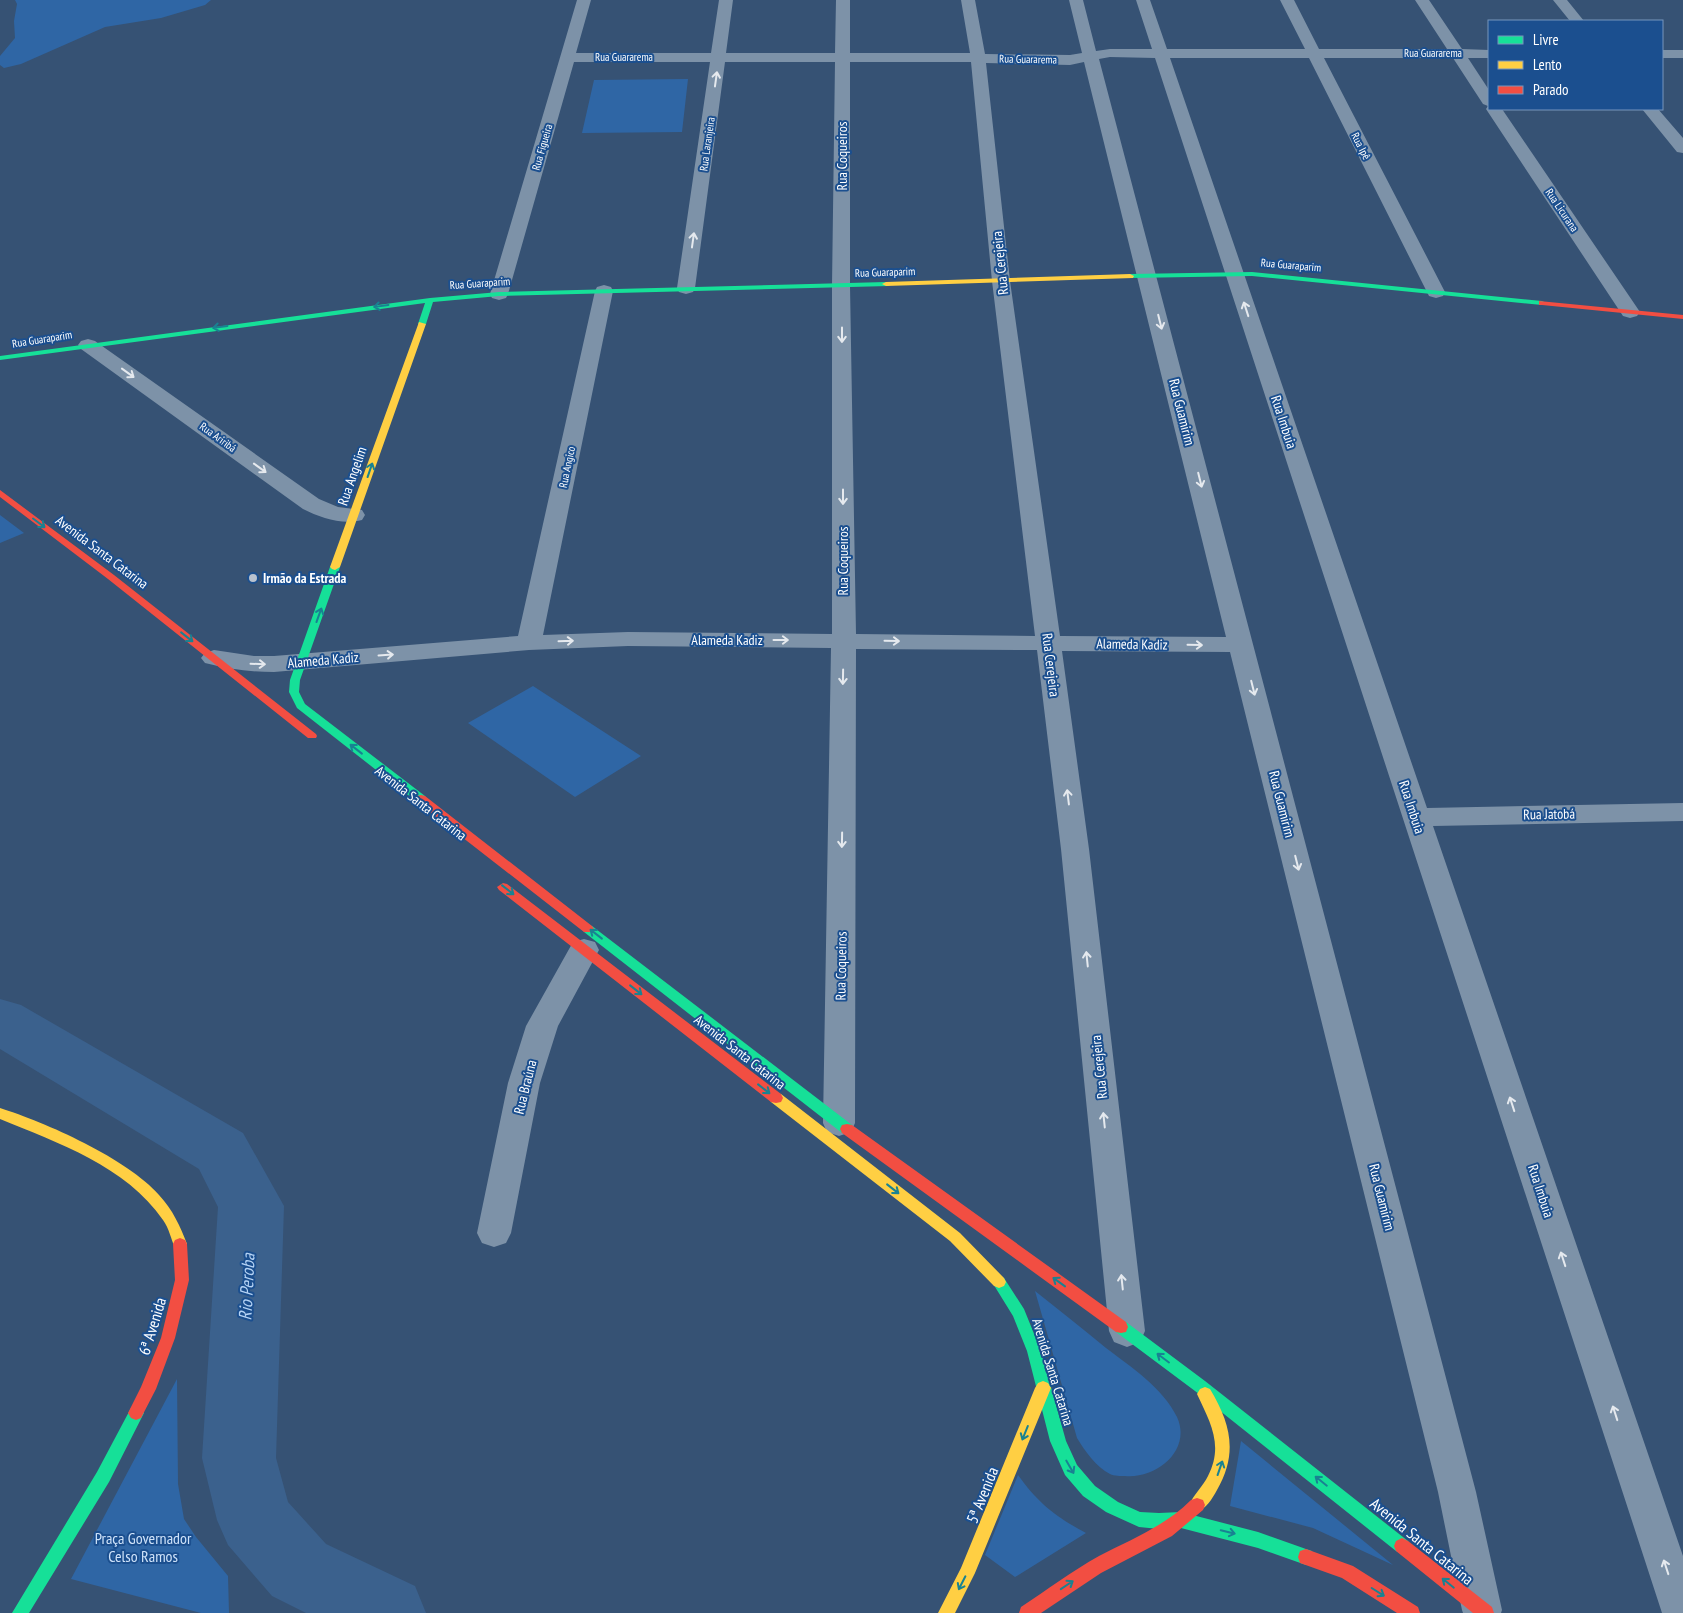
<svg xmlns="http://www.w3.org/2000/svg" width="1683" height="1613" font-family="'PT Sans Narrow',sans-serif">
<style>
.green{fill:#2f66a5}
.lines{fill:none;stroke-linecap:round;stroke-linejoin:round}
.river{fill:#3b618d;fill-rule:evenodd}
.street{fill:#7d92a8;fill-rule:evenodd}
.fast{fill:#16e098;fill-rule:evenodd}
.slow{fill:#ffcf43;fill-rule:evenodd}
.jam{fill:#f24e42;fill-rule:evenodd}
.oneway{stroke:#e5e9ee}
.oneway2{stroke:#198292}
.poi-dot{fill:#b9c2ce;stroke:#1b4f8f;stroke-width:2}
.labels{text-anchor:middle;stroke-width:4;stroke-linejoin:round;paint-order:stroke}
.far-street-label{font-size:11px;fill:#fff;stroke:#1b4f8f}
.street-label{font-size:14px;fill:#fff;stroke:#1b4f8f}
.poi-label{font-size:14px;font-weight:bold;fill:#fff;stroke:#1b4f8f;text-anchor:start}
.near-street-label{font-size:16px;fill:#fff;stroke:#1b4f8f}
.near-park-label{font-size:16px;fill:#cfe3fa;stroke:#1b4f8f}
.near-water-label{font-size:18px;font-style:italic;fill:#b5d3f5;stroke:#1b4f8f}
</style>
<rect width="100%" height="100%" fill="#365274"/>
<path class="green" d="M15 0H211L205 5 161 18 105 27 21 64 4 68 0 65V56L15 38 14 21 17 4Z
M688 79 682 132 582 133 594 80Z
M0 515 24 533 0 543Z
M533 686 641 756 575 797 468 723Z
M1035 1291C1059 1310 1083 1329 1106 1348 1131 1367 1163 1388 1177 1417 1192 1450 1157 1479 1125 1476 1121 1476 1114 1476 1110 1474 1096 1467 1085 1451 1077 1438Z
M177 1379 178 1484 184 1519 196 1537 228 1576 229 1613H201L71 1579Z
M1241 1441 1393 1565 1313 1528 1230 1506Z
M1018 1475C1038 1503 1056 1517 1086 1533L1015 1577 985 1555Z"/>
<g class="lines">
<path class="river" d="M0 999 21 1005 243 1133 284 1206 276 1458 288 1502 326 1544 415 1586 426 1613H306L272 1596 228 1545 217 1520 202 1458 218 1207 199 1169 0 1049Z"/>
<path class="street" d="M577 0H591L576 53H711L719 0H733L726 53H835L836 0H850V53H970L961 0H975L985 54 1070 55 1082 53 1069 0H1083L1096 51 1110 49H1152L1136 0H1150L1167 49H1305L1280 0H1294L1319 49H1447L1415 0H1429L1462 49 1489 50V58H1468L1489 90V109H1502L1640 312 1637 316 1630 318 1623 316 1486 109 1488 106 1483 104 1453 58H1324L1445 292 1443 296 1436 298 1429 296 1427 292 1309 58H1170L1427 808 1683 803V821L1433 826 1683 1556V1613H1662L1155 58 1110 57 1099 59 1476 1492 1502 1610 1501 1613H1463L1462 1610 1438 1492 1230 652 1062 651 1089 849 1145 1331 1140 1342 1127 1347 1114 1342 1109 1331 1061 849 1037 650 856 649 855 1123 851 1132 839 1136 827 1132 823 1123 831 648 628 646 529 650 274 672C251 672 228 669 205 663L201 658 205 653 214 650 254 656H274L518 636 595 291 597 287 604 285 611 287 613 291 543 635 628 632 832 634V286L835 62H725L695 288 693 292 686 294 679 292 677 288 710 62H574L508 294 506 298 499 300 492 298 490 294ZM850 62H971L992 281 1035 636 856 634 850 286ZM1084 62 1226 637 1060 636 1010 281 986 63 1070 65Z
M1553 0H1567L1584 21H1570Z
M1662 50H1683V58H1662Z
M1642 109H1658L1683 138V153L1677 152Z
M88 339 95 341 319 499 338 507 362 510 365 515 362 520C342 525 321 518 303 509L81 349 78 345 81 341Z
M584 939 595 942 599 950 558 1026 540 1083 511 1233 506 1243 494 1247 482 1243 477 1233 508 1083 526 1026 573 942Z"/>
<path class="fast" d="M1252 272 1542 301 1546 303 1542 305 1252 276 1130 278 1126 276 1130 274Z
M886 282 890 284 889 286 499 296 433 302 426 324 422 326 418 324 425 303 0 360V356L430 298 499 292Z
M335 564 340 567 300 680 299 692 305 704 425 796 427 799 425 802H417L297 708 289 692 290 680 330 567Z
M588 925 592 926 852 1125 854 1129 852 1133 847 1134 842 1133 584 932 582 929 584 926Z
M999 1276 1004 1278 1024 1309 1041 1351 1066 1441 1077 1465 1095 1486 1118 1502 1140 1512 1159 1513 1181 1512 1258 1532 1306 1549 1312 1551 1314 1557 1312 1563 1306 1565 1258 1548 1181 1528 1159 1529 1139 1527 1106 1512 1083 1496 1065 1475 1050 1441 1027 1351 1013 1316 992 1282 994 1278Z
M1121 1321 1126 1322 1205 1381 1408 1541 1410 1546 1408 1551 1402 1554 1396 1551 1195 1391 1116 1332 1114 1327 1116 1322Z
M136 1406 141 1408 144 1413 109 1482 29 1613H12L97 1472 131 1408Z"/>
<path class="slow" d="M1130 274 1134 276 1133 278 886 286 882 284 886 282Z
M419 322 426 324 340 567 335 570 332 569 330 567Z
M776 1093 781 1094 960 1233 1004 1278 1006 1282 1004 1286 999 1288 994 1286 950 1241 771 1102 769 1098 771 1094Z
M0 1108C45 1122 128 1159 159 1195 173 1210 180 1226 187 1244L185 1248 180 1250 175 1248C171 1239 169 1228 163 1220 126 1166 58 1143 0 1119Z
M1043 1381 1048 1383 1051 1388 975 1573 955 1613H938L961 1568 1035 1388 1038 1383Z
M1205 1387 1210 1389C1231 1424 1238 1453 1217 1490 1212 1499 1206 1509 1197 1512L1191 1510 1189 1505C1194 1494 1203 1486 1208 1476 1224 1445 1210 1422 1197 1394L1200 1389Z"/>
<path class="jam" d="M1539 301 1683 315V319L1542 305H1539Z
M0 490 114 575 316 734 317 736 316 738H308L108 579 0 497Z
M421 795 425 796 592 926 594 929 592 932H584L417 802 415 799 417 796Z
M503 883 507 884 781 1094 783 1098 781 1102 776 1103 771 1102 499 890 497 887Z
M847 1124 852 1125 1126 1322 1128 1327 1126 1332 1121 1333 1116 1332 842 1133 840 1129 842 1125Z
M180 1238 185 1240 187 1244 189 1280 175 1338 156 1389 141 1418 136 1420 131 1418 128 1413 141 1387 161 1338 175 1280 173 1244 175 1240Z
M1197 1498 1203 1500 1205 1505 1203 1510 1172 1536 1101 1573 1041 1613H1019L1021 1607C1047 1590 1072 1571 1099 1556 1132 1539 1165 1526 1191 1500Z
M1402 1538 1408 1541 1492 1607 1494 1613H1473L1396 1551 1394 1546 1396 1541Z
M1306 1549 1353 1566 1418 1607 1420 1613H1397L1342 1578 1300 1563 1298 1557 1300 1551Z"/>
</g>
<defs><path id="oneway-shaft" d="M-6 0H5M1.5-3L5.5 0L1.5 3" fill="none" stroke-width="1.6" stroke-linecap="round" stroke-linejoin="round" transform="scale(1.25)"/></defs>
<g class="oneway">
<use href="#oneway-shaft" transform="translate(716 79) rotate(-82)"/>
<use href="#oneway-shaft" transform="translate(693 240) rotate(-82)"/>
<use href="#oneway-shaft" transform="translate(1246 309) rotate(-108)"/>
<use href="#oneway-shaft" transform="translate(1160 322) rotate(76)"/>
<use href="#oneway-shaft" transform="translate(842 335) rotate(90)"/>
<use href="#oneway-shaft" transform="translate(128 373) rotate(36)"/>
<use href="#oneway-shaft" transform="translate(260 468) rotate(36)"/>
<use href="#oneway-shaft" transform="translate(1200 480) rotate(76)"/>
<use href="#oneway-shaft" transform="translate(843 497) rotate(90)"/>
<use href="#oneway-shaft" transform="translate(781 640)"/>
<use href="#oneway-shaft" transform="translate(566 641) rotate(-2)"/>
<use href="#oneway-shaft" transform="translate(892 641) rotate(1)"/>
<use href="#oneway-shaft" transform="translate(1195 645) rotate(1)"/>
<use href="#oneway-shaft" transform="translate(386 655) rotate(-4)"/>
<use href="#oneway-shaft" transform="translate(258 664) rotate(2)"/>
<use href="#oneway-shaft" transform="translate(843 677) rotate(91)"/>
<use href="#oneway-shaft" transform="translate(1253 688) rotate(76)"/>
<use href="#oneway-shaft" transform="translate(1068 797) rotate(-97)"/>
<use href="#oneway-shaft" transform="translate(842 840) rotate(91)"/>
<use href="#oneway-shaft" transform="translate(1297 863) rotate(76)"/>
<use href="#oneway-shaft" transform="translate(1087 959) rotate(-96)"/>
<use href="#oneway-shaft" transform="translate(1512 1104) rotate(-108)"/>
<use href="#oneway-shaft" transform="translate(1104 1120) rotate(-96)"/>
<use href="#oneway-shaft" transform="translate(1563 1259) rotate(-108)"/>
<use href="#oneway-shaft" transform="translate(1122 1282) rotate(-96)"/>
<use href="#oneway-shaft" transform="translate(1615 1413) rotate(-108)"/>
<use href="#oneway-shaft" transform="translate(1666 1567) rotate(-108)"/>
</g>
<g class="oneway2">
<use href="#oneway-shaft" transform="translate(381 306) rotate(172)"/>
<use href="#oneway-shaft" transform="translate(220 327) rotate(172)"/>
<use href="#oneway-shaft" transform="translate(370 470) rotate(-71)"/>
<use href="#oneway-shaft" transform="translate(39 523) rotate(37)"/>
<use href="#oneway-shaft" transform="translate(319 615) rotate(-70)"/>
<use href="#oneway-shaft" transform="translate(187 637) rotate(38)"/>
<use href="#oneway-shaft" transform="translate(356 749) rotate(-142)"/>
<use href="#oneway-shaft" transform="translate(508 890) rotate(38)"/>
<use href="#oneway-shaft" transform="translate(596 934) rotate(-142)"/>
<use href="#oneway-shaft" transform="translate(636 990) rotate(38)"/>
<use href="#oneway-shaft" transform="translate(764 1089) rotate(38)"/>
<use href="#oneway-shaft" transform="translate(893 1189) rotate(38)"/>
<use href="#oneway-shaft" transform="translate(1059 1282) rotate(-144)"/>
<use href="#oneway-shaft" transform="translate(1163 1358) rotate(-143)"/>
<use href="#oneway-shaft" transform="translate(1025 1433) rotate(112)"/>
<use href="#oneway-shaft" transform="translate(1070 1467) rotate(60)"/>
<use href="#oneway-shaft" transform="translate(1220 1468) rotate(-71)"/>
<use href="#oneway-shaft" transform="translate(1321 1481) rotate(-141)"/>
<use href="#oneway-shaft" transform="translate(1228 1532) rotate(14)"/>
<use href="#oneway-shaft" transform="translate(962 1583) rotate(117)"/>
<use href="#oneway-shaft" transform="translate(1448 1583) rotate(-141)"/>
<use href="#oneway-shaft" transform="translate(1067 1585) rotate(-34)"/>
<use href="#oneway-shaft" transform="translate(1378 1592) rotate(32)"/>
</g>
<circle class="poi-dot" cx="253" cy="578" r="5"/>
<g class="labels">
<g class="far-street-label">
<text x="1433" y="57">Rua Guararema</text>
<text x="624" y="61">Rua Guararema</text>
<text transform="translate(1028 59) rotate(1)" y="4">Rua Guararema</text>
<text transform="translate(707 144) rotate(-82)" y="4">Rua Laranjeira</text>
<text transform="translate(1361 146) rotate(63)" y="4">Rua Ipê</text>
<text transform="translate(542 147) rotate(-74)" y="4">Rua Figueira</text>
<text transform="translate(1562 210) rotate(56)" y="4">Rua Licurana</text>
<text transform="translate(1291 265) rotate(5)" y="4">Rua Guaraparim</text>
<text transform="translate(885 272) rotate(-2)" y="4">Rua Guaraparim</text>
<text transform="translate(480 283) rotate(-4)" y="4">Rua Guaraparim</text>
<text transform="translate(42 339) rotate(-9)" y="4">Rua Guaraparim</text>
<text transform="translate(218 437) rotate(36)" y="4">Rua Ariribá</text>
<text transform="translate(567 467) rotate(-78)" y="4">Rua Angico</text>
</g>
<g class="street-label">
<text transform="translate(842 156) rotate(-90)" y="5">Rua Coqueiros</text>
<text transform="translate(1000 263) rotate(-96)" y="5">Rua Cerejeira</text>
<text transform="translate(1182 412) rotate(76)" y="5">Rua Guamirim</text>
<text transform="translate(1284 422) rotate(72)" y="5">Rua Imbuia</text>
<text transform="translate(352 476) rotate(-71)" y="5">Rua Angelim</text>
<text transform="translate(102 552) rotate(37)" y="5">Avenida Santa Catarina</text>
<text transform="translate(843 561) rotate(-90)" y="5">Rua Coqueiros</text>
<text x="727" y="645">Alameda Kadiz</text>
<text transform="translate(1132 644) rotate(1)" y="5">Alameda Kadiz</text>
<text transform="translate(323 660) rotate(-5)" y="5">Alameda Kadiz</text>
<text transform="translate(1051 665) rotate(83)" y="5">Rua Cerejeira</text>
<text transform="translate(421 803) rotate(38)" y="5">Avenida Santa Catarina</text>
<text transform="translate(1282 804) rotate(76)" y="5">Rua Guamirim</text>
<text transform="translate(1412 807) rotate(72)" y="5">Rua Imbuia</text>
<text transform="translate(1549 814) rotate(-1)" y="5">Rua Jatobá</text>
<text transform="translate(841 966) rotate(-89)" y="5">Rua Coqueiros</text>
<text transform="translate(740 1052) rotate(38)" y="5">Avenida Santa Catarina</text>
<text transform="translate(1099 1067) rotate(-96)" y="5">Rua Cerejeira</text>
<text transform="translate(525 1087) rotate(-76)" y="5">Rua Braúna</text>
<text transform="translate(1541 1191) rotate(72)" y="5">Rua Imbuia</text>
<text transform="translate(1382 1197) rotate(76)" y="5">Rua Guamirim</text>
<text transform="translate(1053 1372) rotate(73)" y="5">Avenida Santa Catarina</text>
</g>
<g class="poi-label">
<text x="263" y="583">Irmão da Estrada</text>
</g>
<g class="near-street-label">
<text transform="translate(152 1326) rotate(-73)" y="6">6ª Avenida</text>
<text transform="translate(982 1495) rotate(-68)" y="6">5ª Avenida</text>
<text transform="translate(1422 1541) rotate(39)" y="6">Avenida Santa Catarina</text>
</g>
<g class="near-park-label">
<text x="143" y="1544">Praça Governador<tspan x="143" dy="18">Celso Ramos</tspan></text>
</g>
<g class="near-water-label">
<text transform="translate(247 1287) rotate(-87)" y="6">Rio Peroba</text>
</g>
</g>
<rect x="1488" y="20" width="175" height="90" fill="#1b4f8f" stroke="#7695bc"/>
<rect x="1498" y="36" width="25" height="8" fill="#16e098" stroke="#7695bc"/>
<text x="1533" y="45" font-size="15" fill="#ffffff">Livre</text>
<rect x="1498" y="61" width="25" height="8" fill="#ffcf43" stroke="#7695bc"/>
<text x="1533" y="70" font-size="15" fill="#ffffff">Lento</text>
<rect x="1498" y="86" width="25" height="8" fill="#f24e42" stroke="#7695bc"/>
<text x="1533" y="95" font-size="15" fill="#ffffff">Parado</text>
</svg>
